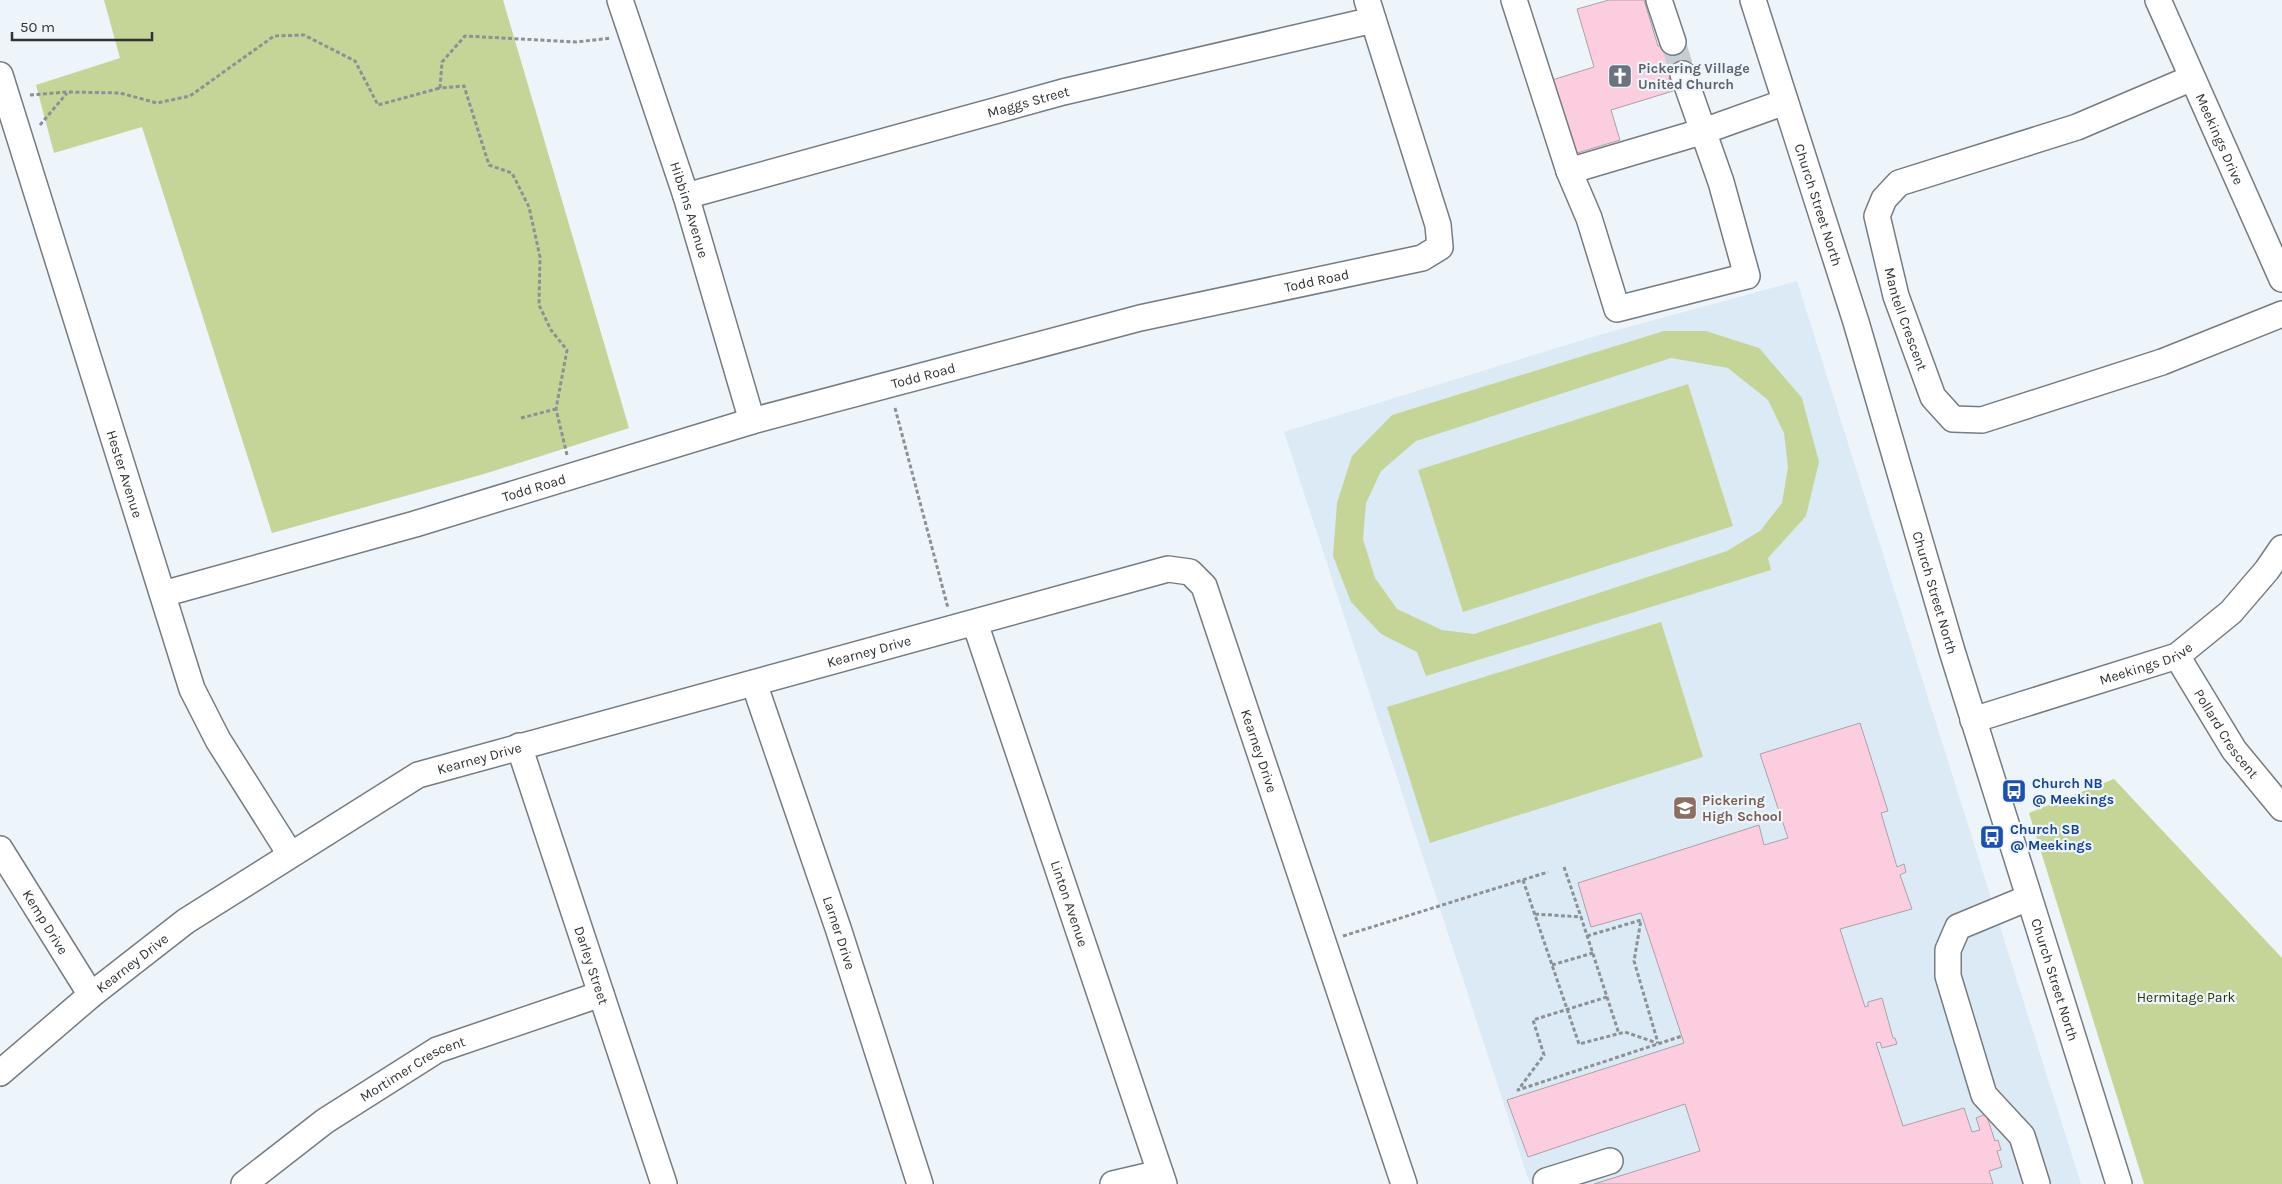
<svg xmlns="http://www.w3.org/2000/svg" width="2282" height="1184" font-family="Karla,sans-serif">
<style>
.built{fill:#dceaf5}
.green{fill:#c4d597;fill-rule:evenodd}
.building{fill:#fbcdde;stroke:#aba2a5}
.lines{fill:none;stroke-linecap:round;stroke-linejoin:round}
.minor-tunnel{stroke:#c7cdd3;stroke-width:25;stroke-dasharray:25 12;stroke-linecap:butt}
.minor-casing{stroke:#757c81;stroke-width:28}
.path{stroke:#8c9195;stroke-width:3;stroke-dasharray:4 2.5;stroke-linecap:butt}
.minor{stroke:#fff;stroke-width:25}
.labels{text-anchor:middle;stroke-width:4.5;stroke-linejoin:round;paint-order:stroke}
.worship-label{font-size:14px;font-weight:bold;fill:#5b616d;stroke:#edf4fa;text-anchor:start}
.street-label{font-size:14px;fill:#303335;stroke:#edf4fa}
.transit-label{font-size:14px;font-weight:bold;fill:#164399;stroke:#edf4fa;text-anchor:start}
.education-label{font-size:14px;font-weight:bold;fill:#785e54;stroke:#edf4fa;text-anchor:start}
.park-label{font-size:14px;fill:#2b3500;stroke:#edf4fa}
</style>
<rect width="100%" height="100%" fill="#edf4fa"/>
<path class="built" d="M1797 281 2081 1184H1530L1284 432 1599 335Z"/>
<path class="green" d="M104 0H503L629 428 484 474 272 533 142 127 54 153 36 85 120 58Z
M1664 331H1706L1759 348 1802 398 1819 462 1806 516 1768 558 1771 570 1426 676 1417 652 1381 634 1351 602 1333 556 1337 503 1352 456 1392 415ZM1671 358 1728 368 1768 400 1784 433 1788 467 1782 503 1760 531 1727 551 1474 634 1442 630 1397 609 1375 578 1363 539 1366 503 1381 471 1416 441Z
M1688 384 1733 526 1463 612 1418 470Z
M1661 622 1703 757 1430 843 1387 707Z
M2114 779 2282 958V1184H2144L2029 813Z"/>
<path class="building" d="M1609 0H1644L1658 46 1683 39 1692 71 1669 78 1673 91 1611 110 1620 140 1574 154 1552 80 1594 67 1577 9Z
M1860 723 1888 811 1881 813 1897 867 1904 864 1906 872 1900 875 1912 909 1840 929 1865 1007 1868 1006V1002L1882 998 1893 1038H1895L1897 1044 1882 1048 1880 1042 1876 1043 1903 1126 1964 1108 1972 1132 1980 1130 1976 1118 1986 1114 1995 1141 1998 1140 2001 1150 1997 1151 2002 1167 1989 1171 1993 1184H1594L1700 1151 1685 1104 1528 1157 1507 1100 1684 1043 1641 913 1591 927 1578 883 1759 825 1764 845 1788 838 1760 754Z"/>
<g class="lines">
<path class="minor-tunnel" d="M1673 42 1683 74"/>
<defs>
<g id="minor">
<path id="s1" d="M620 0 686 196 752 421"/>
<path d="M1514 0 1569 171 1704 131 1785 102"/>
<path d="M1659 0 1673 42"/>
<path id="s2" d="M1753 0 1856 322 1952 651 2119 1184"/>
<path id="s3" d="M2158 0 2282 279"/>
<path id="s4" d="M0 75 192 689 218 740 290 854"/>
<path id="s5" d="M2192 78 2077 127 1899 183 1884 199 1877 216 1896 296 1933 397 1953 419 1982 420 2162 362 2282 314"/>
<path d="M1569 171 1589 218 1617 309 1747 276 1721 182 1683 74"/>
<path id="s6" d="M686 196 1063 92 1373 20"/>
<path id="s7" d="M163 594 415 524 752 421 1140 318 1422 258 1440 247 1438 225 1367 0"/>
<path id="s8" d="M975 623 1164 1184"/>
<path id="s9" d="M2177 656 2234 750 2282 808"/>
<path id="s10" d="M754 683 838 928 920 1184"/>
<path id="s11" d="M1973 720 2177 656 2231 612 2267 570 2282 548"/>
<path id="s12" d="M519 746 664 1184"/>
<path id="s13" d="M0 849 91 995"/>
<path d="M2028 898 1958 927 1948 950V976L1984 1095 2022 1136 2037 1184"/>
<path id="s14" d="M0 1073 91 995 186 921 418 775 1168 569 1190 572 1204 586 1404 1184"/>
<path id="s15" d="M244 1184 325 1121 437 1050 601 994"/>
<path d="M1113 1184 1160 1173"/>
<path d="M1547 1184 1546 1181 1610 1161"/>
</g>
</defs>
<use href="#minor" class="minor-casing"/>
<path class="path" d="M30 95 67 92 120 93 157 103 190 96 274 36 304 35 355 61 378 105 440 88
M40 125 67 93
M895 408 948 608
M521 418 556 409
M567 455 556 409 567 350 551 330 539 305 540 257 529 207 512 173 489 165 464 86 440 88 442 62 465 36 576 42 611 38
M1564 867 1581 917
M1523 880 1579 1044 1625 1032 1657 1043
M1535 914 1581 917 1619 1034
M1343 936 1548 872
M1587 936 1641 920 1634 961 1658 1043
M1552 965 1593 953
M1607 997 1533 1020 1544 1055 1518 1090 1682 1036"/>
<use href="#minor" class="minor"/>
</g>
<defs>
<symbol id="church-square" viewBox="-11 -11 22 22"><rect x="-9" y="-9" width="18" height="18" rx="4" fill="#6b7280" stroke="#edf4fa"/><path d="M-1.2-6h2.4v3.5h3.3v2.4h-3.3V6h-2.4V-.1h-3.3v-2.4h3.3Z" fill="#fff"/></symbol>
<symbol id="bus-square" viewBox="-11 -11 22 22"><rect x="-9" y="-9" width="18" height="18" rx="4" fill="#1a4fb4" stroke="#edf4fa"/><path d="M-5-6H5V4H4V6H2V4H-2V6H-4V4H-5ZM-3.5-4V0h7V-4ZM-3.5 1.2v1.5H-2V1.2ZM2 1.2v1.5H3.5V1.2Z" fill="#fff"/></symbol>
<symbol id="school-square" viewBox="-11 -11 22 22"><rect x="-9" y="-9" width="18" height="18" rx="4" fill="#8d6e63" stroke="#edf4fa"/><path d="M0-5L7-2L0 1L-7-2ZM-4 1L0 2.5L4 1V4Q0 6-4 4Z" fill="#fff"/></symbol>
</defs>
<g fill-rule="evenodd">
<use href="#church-square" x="1606" y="62" width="28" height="28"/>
<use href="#bus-square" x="2000" y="777" width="28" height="28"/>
<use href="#school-square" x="1671" y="794" width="28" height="28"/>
<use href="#bus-square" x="1978" y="823" width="28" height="28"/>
</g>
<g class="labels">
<g class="worship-label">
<text x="1638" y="73">Pickering Village<tspan x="1638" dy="16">United Church</tspan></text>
</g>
<g class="street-label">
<text dy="5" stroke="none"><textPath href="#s6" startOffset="355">Maggs Street</textPath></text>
<text dy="5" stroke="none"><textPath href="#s3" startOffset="152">Meekings Drive</textPath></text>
<text dy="5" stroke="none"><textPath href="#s2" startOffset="215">Church Street North</textPath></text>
<text dy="5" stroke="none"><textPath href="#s1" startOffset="221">Hibbins Avenue</textPath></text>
<text dy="5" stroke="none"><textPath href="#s7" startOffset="1196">Todd Road</textPath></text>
<text dy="5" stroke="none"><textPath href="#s5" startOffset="459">Mantell Crescent</textPath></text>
<text dy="5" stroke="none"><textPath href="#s7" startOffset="791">Todd Road</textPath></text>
<text dy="5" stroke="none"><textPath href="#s4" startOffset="418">Hester Avenue</textPath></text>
<text dy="5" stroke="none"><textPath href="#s7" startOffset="386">Todd Road</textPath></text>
<text dy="5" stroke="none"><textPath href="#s2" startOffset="620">Church Street North</textPath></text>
<text dy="5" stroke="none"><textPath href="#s14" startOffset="982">Kearney Drive</textPath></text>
<text dy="5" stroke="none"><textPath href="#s11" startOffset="182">Meekings Drive</textPath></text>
<text dy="5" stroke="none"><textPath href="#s9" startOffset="92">Pollard Crescent</textPath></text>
<text dy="5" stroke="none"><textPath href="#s14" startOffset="1508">Kearney Drive</textPath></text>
<text dy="5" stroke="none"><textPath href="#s14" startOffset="578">Kearney Drive</textPath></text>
<text dy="5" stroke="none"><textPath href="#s8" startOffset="296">Linton Avenue</textPath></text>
<text dy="5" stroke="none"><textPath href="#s13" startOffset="86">Kemp Drive</textPath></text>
<text dy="5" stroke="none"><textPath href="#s10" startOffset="264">Larner Drive</textPath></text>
<text dy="5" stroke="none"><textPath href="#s14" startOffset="172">Kearney Drive</textPath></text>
<text dy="5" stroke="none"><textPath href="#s12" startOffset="231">Darley Street</textPath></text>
<text dy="5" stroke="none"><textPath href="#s2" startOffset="1025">Church Street North</textPath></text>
<text dy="5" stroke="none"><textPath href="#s15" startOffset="205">Mortimer Crescent</textPath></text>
</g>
<g class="transit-label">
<text x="2032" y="788">Church NB<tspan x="2032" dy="16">@ Meekings</tspan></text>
<text x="2010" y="834">Church SB<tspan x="2010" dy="16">@ Meekings</tspan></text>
</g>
<g class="education-label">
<text x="1702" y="805">Pickering<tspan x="1702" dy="16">High School</tspan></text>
</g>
<g class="park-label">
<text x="2186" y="1002">Hermitage Park</text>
</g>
</g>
<path d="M12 32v8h140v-8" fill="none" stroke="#303335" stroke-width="2.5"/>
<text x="20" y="32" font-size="15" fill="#303335" stroke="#edf4fa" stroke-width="4" paint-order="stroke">50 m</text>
</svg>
